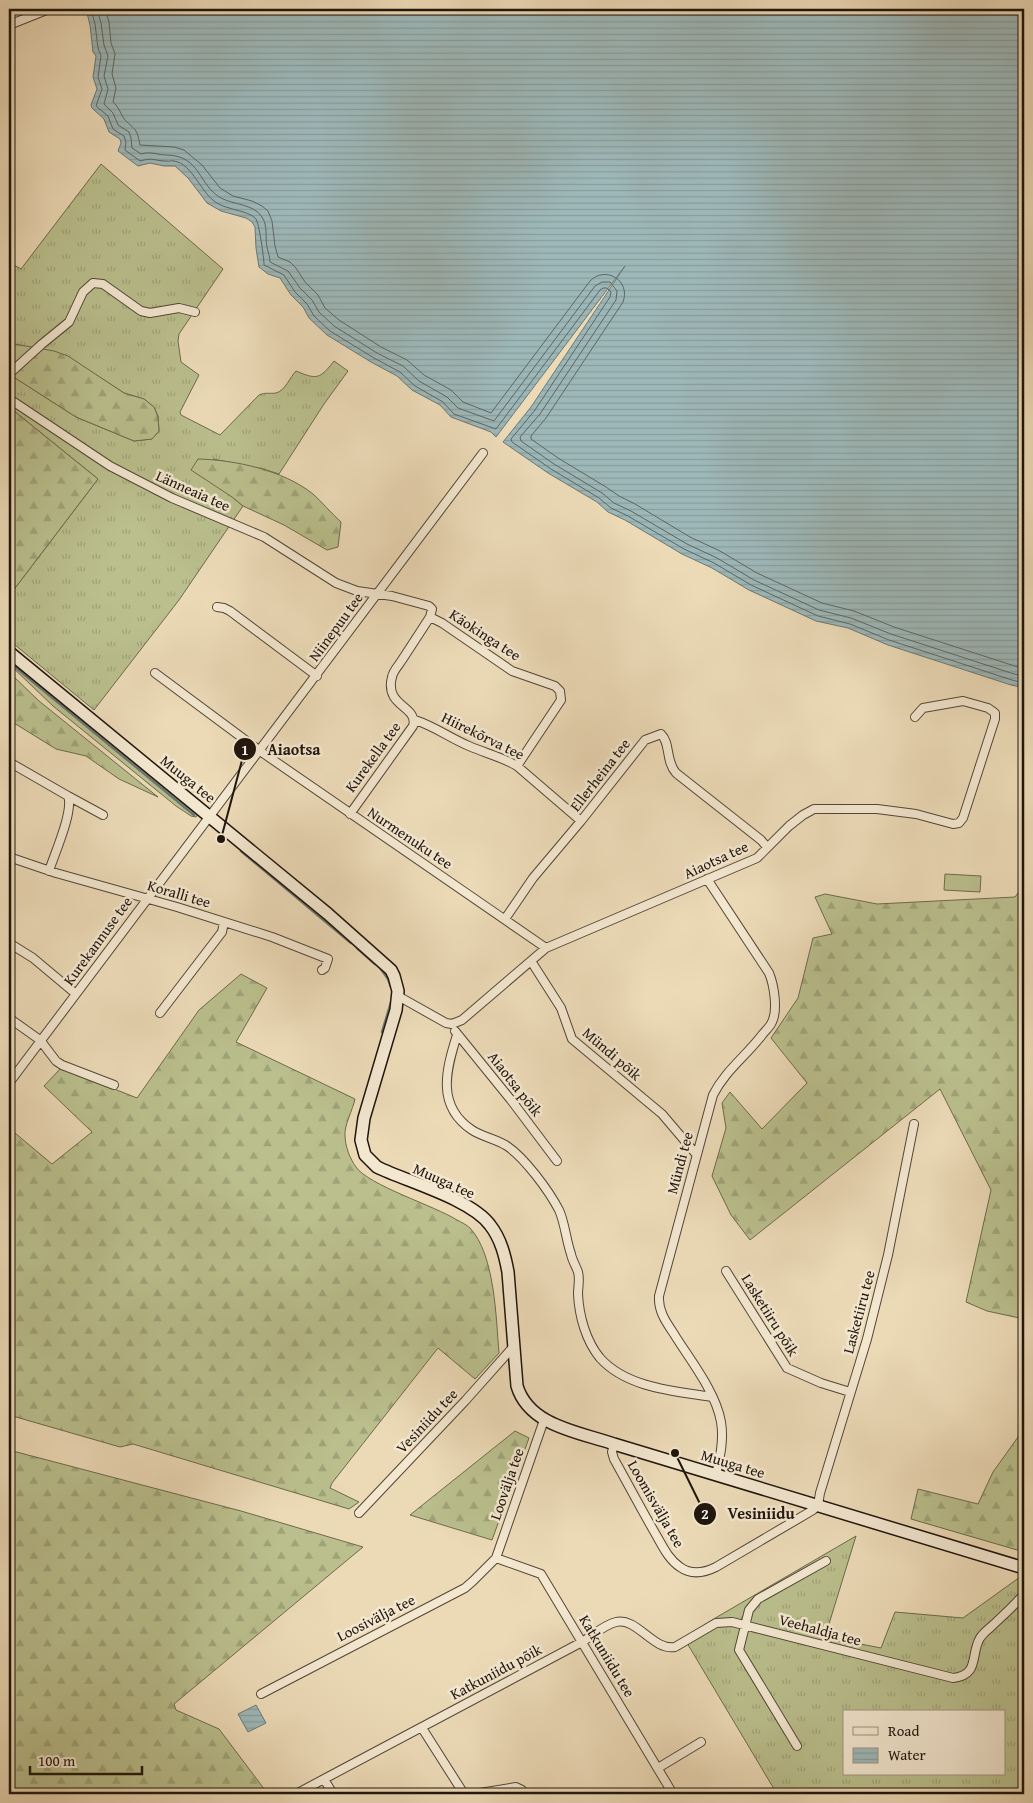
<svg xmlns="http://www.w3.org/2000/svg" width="1033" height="1803" font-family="'Gentium Book Plus',serif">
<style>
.grass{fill:url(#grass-tufts);stroke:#6c6a4c;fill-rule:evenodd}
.forest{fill:url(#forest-firs);stroke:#6c6a4c}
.garden{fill:#babf8d;stroke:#6c6a4c}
.water{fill:url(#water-rules);stroke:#6b7774}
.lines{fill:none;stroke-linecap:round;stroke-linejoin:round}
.shore{stroke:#5e6662;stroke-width:1}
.stream{stroke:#6b7774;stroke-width:2.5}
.street-casing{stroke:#524637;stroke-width:10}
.secondary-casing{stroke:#1f150c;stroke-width:14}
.street{stroke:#f3e7d0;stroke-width:8}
.secondary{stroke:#f3e7d0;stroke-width:11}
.labels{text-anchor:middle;stroke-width:5;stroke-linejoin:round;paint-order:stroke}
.street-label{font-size:15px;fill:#1f150c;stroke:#f3e7d0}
.leader{fill:none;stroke:#1f150c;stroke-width:2}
.callout-dot{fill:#1f150c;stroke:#f3e7d0;stroke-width:2}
.mark-label{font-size:15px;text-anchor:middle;font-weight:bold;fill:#fff}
.callout-label{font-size:16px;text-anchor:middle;font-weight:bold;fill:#1f150c;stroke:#f3e7d0;stroke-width:5;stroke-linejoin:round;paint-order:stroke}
</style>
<defs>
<pattern id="grass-tufts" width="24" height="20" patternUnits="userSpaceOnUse" patternTransform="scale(1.25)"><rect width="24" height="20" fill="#babf8d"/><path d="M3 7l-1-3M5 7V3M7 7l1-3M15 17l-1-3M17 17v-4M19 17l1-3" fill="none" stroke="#9fa378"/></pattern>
<pattern id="forest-firs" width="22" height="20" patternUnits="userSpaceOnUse" patternTransform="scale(1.25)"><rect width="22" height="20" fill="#babf8d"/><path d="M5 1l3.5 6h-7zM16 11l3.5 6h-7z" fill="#9fa378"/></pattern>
<pattern id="water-rules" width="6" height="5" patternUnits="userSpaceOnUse" patternTransform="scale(1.25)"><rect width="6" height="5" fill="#9db8b9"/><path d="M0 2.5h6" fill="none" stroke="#879d9e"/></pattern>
</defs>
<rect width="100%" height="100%" fill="#ecdab7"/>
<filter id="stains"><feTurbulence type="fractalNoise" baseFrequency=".004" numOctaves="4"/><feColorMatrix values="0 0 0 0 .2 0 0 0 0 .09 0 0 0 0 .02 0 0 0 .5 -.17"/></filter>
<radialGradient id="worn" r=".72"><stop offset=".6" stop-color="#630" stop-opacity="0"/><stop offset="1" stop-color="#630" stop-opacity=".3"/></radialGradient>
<path class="grass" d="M101 164 223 269 179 334 178 341 181 362 199 375 180 412 181 415 220 435 259 395C265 392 270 394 276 393 285 391 290 377 296 371 317 380 320 379 334 361L348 371 324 404 279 474 263 469 213 459 232 497 243 506 179 600 94 710 9 640V596L98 479 9 407V374L76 417 134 441 152 439 159 431 158 416 154 407 144 399 124 393 67 356 9 343V262L21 269Z
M9 656 199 812 196 817 191 816 176 806 53 706 9 664Z
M856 1536 825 1637 881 1648 895 1612 963 1618 1020 1577 1024 1578V1794H777L684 1638 717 1617ZM844 1712H1004V1774H844Z"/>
<path class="forest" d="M9 343 54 351 68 356 124 393 144 399 154 407 158 417 159 431 152 439 134 441 76 417 9 374Z
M9 407 98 479 9 596Z
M198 459C235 460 283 470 313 494 322 502 331 513 341 522L338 547 327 550 284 525 243 506 232 497 191 470Z
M9 672 39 701 158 797 119 779 86 756 56 749 14 723 9 718 11 712 9 710Z
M1024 885V1319L987 1311 966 1302 991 1190 940 1089 750 1240 731 1215 712 1176 726 1128 722 1103 730 1092 762 1129 807 1083 771 1038 798 998 813 938 832 934 815 897 825 894 877 904 1015 897Z
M241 974 267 988 236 1042 355 1099C353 1109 344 1126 345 1135 345 1146 350 1159 356 1167 368 1185 435 1206 457 1220 461 1222 467 1225 470 1228 495 1255 496 1318 499 1353L475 1379 438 1348 332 1483 330 1488 359 1502 349 1509 133 1444 120 1447 9 1415V1128L52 1164 92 1132 44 1086 61 1068 137 1098 199 1010Z
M1024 1414V1552L911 1519 918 1489 978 1504 993 1472 1018 1437Z
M515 1431 529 1438 492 1540 410 1515Z
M9 1450 241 1511 363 1547 174 1704 176 1710 219 1729 268 1794H9Z"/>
<path class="garden" d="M945 874 981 876 980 892 944 890Z"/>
<path class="water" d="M86 9H1024V688L1011 685 888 645 848 628 816 621 749 590 712 568 682 554 625 520 608 512 597 502 548 473 503 442 531 407 625 266 496 437 491 432 451 417 440 405 412 390 397 376 371 362 327 335 309 318 303 307 291 295 280 278 268 274 259 267 256 248 255 227 252 222 246 218 221 211 207 203 188 178 175 166H164L150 163 138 166 118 151 121 143 120 139 109 132 104 119 92 108 91 105 97 89 93 77 96 56 93 52 90 25Z
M256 1705 266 1723 248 1732 238 1714Z"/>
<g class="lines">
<path class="shore" d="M91 9 95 24 98 48 101 56 98 77 102 89 96 106 108 116 113 129 124 136 126 142 125 150 140 161C154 157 154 161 166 161 174 162 166 160 174 161 193 164 201 194 217 203 228 210 250 211 256 219 259 223 264 258 264 265L284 275 295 292 307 304 314 316 330 331 374 358 400 372 415 386 443 402 454 414 496 429 600 290 603 288H607L611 292 610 297 535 410 511 439 512 442 551 469 599 498 611 508 628 516 684 549 714 563 751 585 818 616 850 624 889 640 1012 680 1024 683
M97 9 101 23 104 45 108 56 104 76 108 89 104 104 113 113 118 125 129 132 131 138 132 148 141 154C151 151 157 155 167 155 201 156 198 185 221 198 234 205 254 204 262 217 268 226 265 237 267 247 268 252 270 257 270 262L288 271 300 288 312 300 319 312 334 326 377 353 403 366 419 381 447 397 458 408 494 421 595 286 602 282H610L617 291 616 300 540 414 520 437 521 441 554 464 602 493 614 503 631 511 687 544 717 558 754 580 819 610 851 618 891 634 1014 674 1024 676
M105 9 109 22 111 43 115 54 112 74 116 88 113 102C119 107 121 115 125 120 135 130 137 128 140 145L174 147 184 150 202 165 220 188 233 196 252 201 262 206 268 211 272 221 275 246 278 257 290 262 296 268 305 282 318 295 325 308 339 320 381 347 407 360 424 375 451 390 463 402 491 413 590 281C606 265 631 281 623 302L546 418 531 436V439L558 458 606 487 619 496 635 504 690 537 720 551 757 573 822 603 854 611 894 627 1024 669"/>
<path class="stream" d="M9 662 194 815
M241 851 351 943
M357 948 375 964
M381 969 388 979 391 987
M382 1032 392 999"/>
<defs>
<path id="street" d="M9 25 49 9
M9 374 42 344 69 322 83 292 93 283 103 284 141 311 150 313 179 308 195 312
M9 395 11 400 110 466 172 498 264 537 336 583 357 591 392 596 429 606 432 609 430 617 442 623 512 671 555 686 560 691 561 700 517 766
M217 607 224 608 230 611 317 676
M155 673 260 751 546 948
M415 720C434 726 450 738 469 746 485 753 502 757 517 766L581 821
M9 762 68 796C74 811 54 855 49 871
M68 796 103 815
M350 814 413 726C419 706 384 707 392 677 393 671 399 665 402 660 411 646 421 631 430 617
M9 857 56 873 177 907 272 937 328 959 325 968 322 970
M707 879 769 973C774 985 778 1010 772 1022 770 1027 765 1031 762 1035 746 1056 725 1071 713 1095L659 1296C658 1311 666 1322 674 1334 690 1360 716 1392 721 1422 724 1440 720 1457 716 1475
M505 919 533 878 581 821 645 740 661 734C671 744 665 760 676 773L761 840 767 847
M9 943 33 958 76 994
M531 961 561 1008 572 1039 662 1114 696 1154
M398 996 446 1023 452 1024 462 1020 546 948 757 858 789 826 803 815 814 809H877L916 814 953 824 959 823 963 818 995 719V713L988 708 963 701 923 708 915 717
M160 1013 222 932 224 922
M9 1018 40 1040 56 1061 62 1065 114 1085
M455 1031 511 1100 557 1161
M457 1035C446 1070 436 1106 472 1130 483 1137 496 1139 507 1146 525 1158 549 1191 559 1210 565 1223 566 1240 571 1254 572 1260 576 1266 578 1272 580 1279 578 1287 578 1294 579 1316 586 1341 600 1358 627 1388 674 1391 712 1397
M9 1083 483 453
M726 1271 787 1368 821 1383 850 1392
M614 1444 612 1452 614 1459C628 1484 641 1509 655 1533 662 1545 668 1559 680 1567 691 1575 704 1573 716 1567L813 1510 818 1505 820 1493 867 1339 888 1255 914 1124
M359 1513 465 1401 514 1346
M496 1558 541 1574 673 1794
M261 1694 465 1588 473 1581 496 1558 544 1420
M422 1728 464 1794
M797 1746 739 1650 749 1610 758 1599 826 1561
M658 1768 701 1742
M296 1794 324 1779
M333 1794 324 1779 582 1642C593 1635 604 1625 616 1622 637 1617 653 1651 675 1647L716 1623 732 1622 953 1678C980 1675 970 1655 980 1638 984 1632 990 1628 994 1624 1005 1614 1015 1605 1024 1594
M474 1794 516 1787 522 1790 524 1794"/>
<path id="secondary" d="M9 652 328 914 391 970 394 976 398 991 396 1010 364 1118 361 1140 365 1155 377 1167C408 1182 471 1199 490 1225 501 1239 505 1256 508 1272L517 1386C529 1426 579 1432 614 1444L1024 1568"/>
</defs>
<use href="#street" class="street-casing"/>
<use href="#secondary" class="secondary-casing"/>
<use href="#street" class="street"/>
<use href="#secondary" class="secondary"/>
</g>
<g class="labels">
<g class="street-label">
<text transform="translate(193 491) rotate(24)" y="5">Länneaia tee</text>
<text transform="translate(336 627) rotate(-54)" y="5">Niinepuu tee</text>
<text transform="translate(485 635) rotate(33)" y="5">Käokinga tee</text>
<text transform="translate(483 736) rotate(26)" y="5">Hiirekõrva tee</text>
<text transform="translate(373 757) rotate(-54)" y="5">Kurekella tee</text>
<text transform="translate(600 775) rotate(-52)" y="5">Ellerheina tee</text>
<text transform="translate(188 779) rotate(39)" y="5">Muuga tee</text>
<text transform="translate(410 838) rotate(34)" y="5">Nurmenuku tee</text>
<text transform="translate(716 860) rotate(-25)" y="5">Aiaotsa tee</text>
<text transform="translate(179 894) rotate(16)" y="5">Koralli tee</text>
<text transform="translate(98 941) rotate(-54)" y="5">Kurekannuse tee</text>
<text transform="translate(612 1054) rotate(41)" y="5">Mündi põik</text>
<text transform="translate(515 1084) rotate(52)" y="5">Aiaotsa põik</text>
<text transform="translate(680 1163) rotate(-75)" y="5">Mündi tee</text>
<text transform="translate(444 1181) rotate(24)" y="5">Muuga tee</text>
<text transform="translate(859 1312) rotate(-75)" y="5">Lasketiiru tee</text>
<text transform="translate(770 1315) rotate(58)" y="5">Lasketiiru põik</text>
<text transform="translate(427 1421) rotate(-47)" y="5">Vesiniidu tee</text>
<text transform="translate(733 1464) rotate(17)" y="5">Muuga tee</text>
<text transform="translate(507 1484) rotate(-71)" y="5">Loovälja tee</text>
<text transform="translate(656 1504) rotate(60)" y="5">Loomisvälja tee</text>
<text transform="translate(376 1618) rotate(-27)" y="5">Loosivälja tee</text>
<text transform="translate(820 1630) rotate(15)" y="5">Veehaldja tee</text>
<text transform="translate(607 1656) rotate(59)" y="5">Katkuniidu tee</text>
<text transform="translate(496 1672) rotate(-28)" y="5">Katkuniidu põik</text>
</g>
</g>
<path class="leader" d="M221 839L245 749M675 1453L705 1514"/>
<g class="callout-dot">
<circle cx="221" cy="839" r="5"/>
<circle cx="675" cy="1453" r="5"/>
<circle cx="245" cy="749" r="12"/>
<circle cx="705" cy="1514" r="12"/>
</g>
<g class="mark-label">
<text x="245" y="755">1</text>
<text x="705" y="1519">2</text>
</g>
<g class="callout-label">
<text x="294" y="755">Aiaotsa</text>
<text x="761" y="1519">Vesiniidu</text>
</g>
<rect width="1033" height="1803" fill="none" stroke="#ecdab7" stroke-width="30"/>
<rect x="10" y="10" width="1013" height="1783" fill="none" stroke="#1f150c" stroke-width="2.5"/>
<rect x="15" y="15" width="1003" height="1773" fill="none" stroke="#1f150c"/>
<rect x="843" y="1710" width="162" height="65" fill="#f3e7d0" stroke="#9e9382"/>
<rect x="853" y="1727" width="25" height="8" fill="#f3e7d0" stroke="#9e9382"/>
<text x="888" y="1736" font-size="15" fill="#1f150c">Road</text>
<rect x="853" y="1748" width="25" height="15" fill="url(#water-rules)" stroke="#9e9382"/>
<text x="888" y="1760" font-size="15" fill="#1f150c">Water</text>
<path d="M30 1766v8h112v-8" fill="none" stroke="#1f150c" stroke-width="2.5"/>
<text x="38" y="1766" font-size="15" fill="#1f150c" stroke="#f3e7d0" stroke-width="4" paint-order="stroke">100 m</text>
<rect width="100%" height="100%" filter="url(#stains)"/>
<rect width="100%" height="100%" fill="url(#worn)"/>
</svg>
